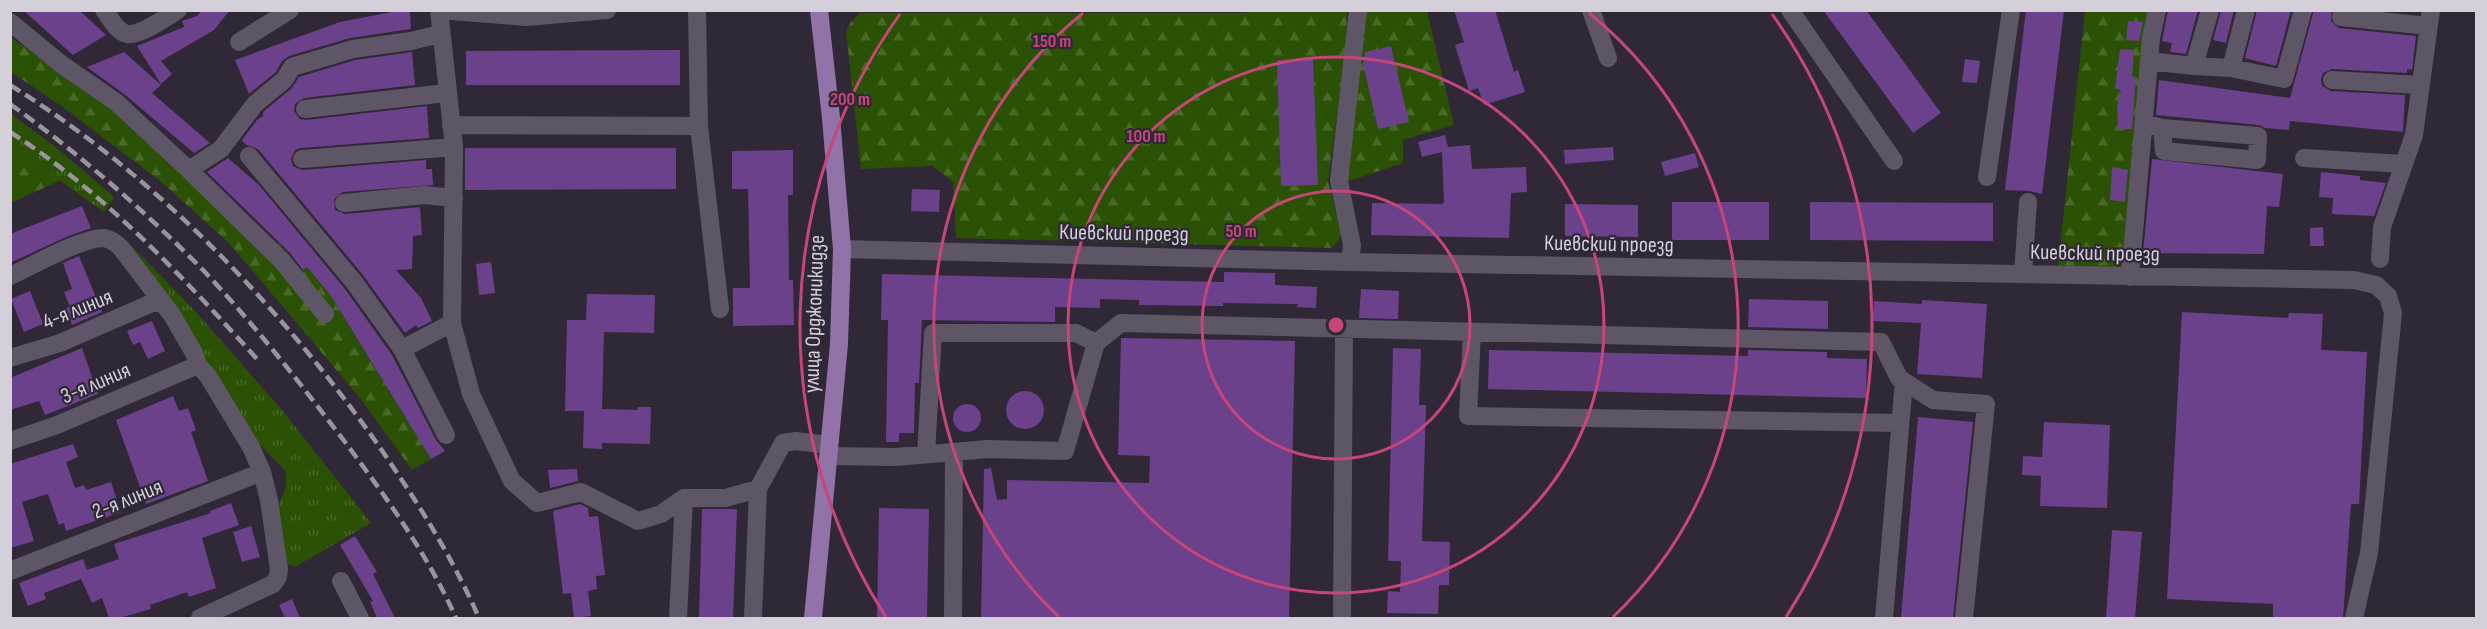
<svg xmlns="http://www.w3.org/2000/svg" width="2487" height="629" font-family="'Sofia Sans Condensed',sans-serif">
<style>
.grass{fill:url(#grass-tufts)}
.forest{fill:url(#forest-firs)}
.building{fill:#6a418a}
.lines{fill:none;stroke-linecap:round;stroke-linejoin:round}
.minor{stroke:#5e5566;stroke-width:18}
.major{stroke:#9173aa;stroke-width:18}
.rail{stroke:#9a949f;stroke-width:4.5;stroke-dasharray:12 6;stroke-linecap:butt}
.ring{fill:none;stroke:#c6467a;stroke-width:3}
.labels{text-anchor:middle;stroke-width:4.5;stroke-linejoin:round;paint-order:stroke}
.street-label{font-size:22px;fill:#d4cfd9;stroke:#302837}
.centre{fill:#c6467a;stroke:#302837;stroke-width:3}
.ring-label{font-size:18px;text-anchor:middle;font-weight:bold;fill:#c6467a;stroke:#302837;stroke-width:4.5;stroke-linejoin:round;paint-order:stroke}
</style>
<defs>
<pattern id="grass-tufts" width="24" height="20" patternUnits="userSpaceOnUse" patternTransform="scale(1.5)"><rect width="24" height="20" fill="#2a5104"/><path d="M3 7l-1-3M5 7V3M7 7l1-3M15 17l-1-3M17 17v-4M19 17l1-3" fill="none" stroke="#486928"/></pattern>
<pattern id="forest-firs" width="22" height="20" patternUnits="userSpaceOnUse" patternTransform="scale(1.5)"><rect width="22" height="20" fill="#2a5104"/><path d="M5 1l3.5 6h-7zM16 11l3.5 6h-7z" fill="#486928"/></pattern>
</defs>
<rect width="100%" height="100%" fill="#302837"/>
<path class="grass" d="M10 113 57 148 114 197 104 212 11 146Z
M126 240 196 312 282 410 371 523 295 567 282 562 275 513 286 487V472L251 435 122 244Z"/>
<path class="forest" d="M1253 10 1347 12 1346 47 1328 181 1341 233 1338 242 1331 248 956 238 953 182 933 166 861 169 846 31 851 22 860 13H1246Z
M1366 11H1427L1454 125 1403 140V163L1346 182Z
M2085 11H2150L2125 260 2121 267H2058Z
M10 37 125 114 272 248 279 243 302 271 307 267 331 296 431 459 412 470 360 398 229 243 159 180 60 105 11 72Z
M10 146H11L61 180 11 203Z"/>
<path class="building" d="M23 10H79L106 35 73 55Z
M202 10H230L214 30 161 61 172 74 161 84 137 46 184 27 182 21 197 16Z
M402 10H410L411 29 350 38 289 56 282 61 276 72 249 94 235 60 340 22Z
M1454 10H1495L1514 72 1518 70 1525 92 1484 105 1478 88 1469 91 1455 45 1464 42Z
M1823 10H1866L1941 113 1913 133Z
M2026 10H2064L2042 194 2029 191 2005 190Z
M2168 10H2198L2186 54 2170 52 2172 43 2162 41Z
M2221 10H2234L2226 43 2213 40Z
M2257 10H2291L2276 66 2245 58Z
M2314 10H2332L2331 21 2339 28 2416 36 2412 70 2407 69V73L2332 69 2323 73 2321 79 2322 86 2331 91 2405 95 2403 132 2290 121 2289 130 2265 128 2259 125 2156 115 2159 80 2290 98Z
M2128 21 2143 22 2139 41 2126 40Z
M1391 46 1409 122 1378 129 1363 64 1365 52Z
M2120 49 2134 50 2132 76 2136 77 2132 129H2118L2117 104 2121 90 2115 89Z
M680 50V85H466V51Z
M124 52 161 85 152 93 210 143 194 153 124 94 87 67Z
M412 52 415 85 304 98 295 104 294 111 300 119 306 120 427 106 429 138 301 148 295 150 291 159 293 166 302 170 426 160V169H432L433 185 343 192 334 199 335 210 345 214 420 207 422 235 413 236 412 269 396 270 421 298 432 321 418 328 416 325 405 333 363 275 258 149 246 145 242 140 257 120 263 116V112L292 88 299 77 355 60Z
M1313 59 1318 185 1281 186 1277 60Z
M1965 59 1980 61 1977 83 1962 82Z
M1445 135 1448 147 1470 145 1472 169 1526 167 1527 192 1511 193 1509 238 1371 235 1372 203 1442 204 1444 202 1442 152 1422 157 1418 142Z
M1613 147 1614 160 1565 164 1564 150Z
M465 148H676V189L465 190Z
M793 150V195H788L789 280H793L794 325 733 326V288H750L748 189H732V151Z
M1695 153 1699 167 1665 176 1661 162Z
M228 158 259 185 345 289 392 355 436 440 445 451 431 459 331 296 307 267 303 270 290 253 207 172Z
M2152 159 2283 174 2279 207 2267 206 2264 254 2143 253Z
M2112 167 2128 170 2125 202 2110 200Z
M2321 172 2360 176V180L2386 183 2374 216 2332 214 2333 198 2319 197Z
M912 189 940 190 939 212 911 211Z
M1672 202H1769V240H1672Z
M1810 202 1993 203V241L1810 240Z
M1565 204 1638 205V237L1565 236Z
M82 206 91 228 66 237 10 263V234Z
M2323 227 2324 246H2310V228Z
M79 256 102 312 72 325 66 308 70 307 64 292 72 289 63 263Z
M491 262 495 293 479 295 476 264Z
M1224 272 1275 273V285L1317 287 1316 308 1297 307 1298 304 1223 303V306L1139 305V300L1100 299V308L1055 307V322L922 320 919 383H915L914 433H899V442H886L888 320H881L882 274 1224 282Z
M1361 289 1399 291 1398 319 1359 318Z
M30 291 43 324 24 332 11 299Z
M587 294 655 295 654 333 604 332 602 409 637 410 638 407H651L650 444 602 443V449L583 448 584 411H565L567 320H586Z
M1749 299 1828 301V329L1748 327Z
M1922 300 1987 304 1982 378 1917 374 1921 323 1873 321 1874 301 1922 304Z
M2182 312 2288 318 2289 313 2323 314 2321 350 2367 352 2359 504H2351L2343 618H2273V604L2167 599Z
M152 321 165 351 148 359 140 342 133 345 127 331Z
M1121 338 1295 341 1289 618H981L984 469 991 468 997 500 1007 499V480L1149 483 1150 456 1118 455Z
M82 348 98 394 45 415 39 401 10 410V378Z
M1393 348 1421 349 1419 405H1426L1422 541 1450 542 1449 585H1439L1438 614 1387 613 1388 591 1400 592 1401 561H1388Z
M1489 350 1748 356V350L1827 352V358L1867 359 1866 398 1488 389Z
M1006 410a19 19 0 1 1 38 0a19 19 0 1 1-38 0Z
M173 396 179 411 188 408 196 430 191 432 208 481 146 504 116 420Z
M953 418a14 14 0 1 1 28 0a14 14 0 1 1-28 0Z
M1918 417 1973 422 1953 618H1901Z
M2044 422 2110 425 2107 508 2040 506 2041 476 2022 475 2023 456 2042 457Z
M73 444 78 457 66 462 75 488 84 485 86 490 111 482 121 512 66 531 64 523 59 525 48 494 22 502 34 541 10 548V464Z
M577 469 578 481 550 488 548 470Z
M231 503 239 525 202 538 216 588 189 597 187 592 150 605 151 609 119 618H109L102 598 92 603 81 579 44 593 46 599 28 606 19 583 83 559 87 570 119 559 114 544 211 513 210 511Z
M580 504 588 508 589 517 598 516 605 575 596 576 597 589 588 591 591 616 574 618 571 593 563 594 553 511Z
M879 508 929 509 927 618H877Z
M702 509H737L733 618H699Z
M251 526 260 557 242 562 233 532Z
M2112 530 2142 532 2135 618H2106Z
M355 536 377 572 373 574 395 618H377L370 602 373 601 340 545Z
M292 599 300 618H285L279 605Z"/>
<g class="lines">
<path class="minor" d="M104 10C110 18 117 32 127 34 140 36 167 17 178 10
M439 10 454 147 452 323 471 394 512 481 537 503 581 492 638 521 661 514 684 498H725L758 489 783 443 796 441 829 445
M440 10 526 17 607 10
M697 10 699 126 720 309
M1591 10 1608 58
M1790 10 1894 161
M2341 17 2429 26
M10 22 61 64 116 102 189 170 282 261 325 314
M239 42 290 10
M2149 61 2194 66 2210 10
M2194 66 2231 68 2284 79 2303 10
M2231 68 2246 10
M2332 80 2420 85
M305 109 446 93
M2144 123 2162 128 2258 136 2257 160 2164 151 2162 128
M451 125 699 126
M249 156 354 282 402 349 446 435
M2304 158 2403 164
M302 159 454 147
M189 170 221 149 255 104 285 79 292 67 353 49 411 41 440 34
M1987 177 2011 10
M344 203 424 195 454 198
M842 249 1350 262 2354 280 2376 285
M2380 259 2382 227 2414 135 2431 10
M1350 262 1352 245 1339 181 1358 10
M2023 274 2028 202
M10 276C32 266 83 237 104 238 111 239 116 243 121 248L172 315 194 353 198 365 208 376 251 447 262 472 269 500 279 569 278 577 273 584 200 618
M2130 277 2151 38 2157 10
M1472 332 1468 416 1900 423
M402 349 452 323
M10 358 60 343 152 303H161
M10 441 57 425 198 365
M926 454 933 333H1076L1096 343
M828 456 896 457 954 452
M10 571 262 472
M341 581 360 618
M678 618 684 498
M753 618 758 489
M953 618 954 452 987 449 1065 451 1096 343 1121 323 1881 342 1899 378 1933 400 1986 404 1964 618
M1342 618 1344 329
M1884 618 1904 381
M2354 618 2369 553 2393 313 2388 296 2376 285"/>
<path class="major" d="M813 618 839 344 842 249 831 118 819 10"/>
<path class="rail" d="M10 85C155 175 278 304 376 442 415 498 452 556 479 618
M10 104C77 152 146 212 203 270 254 324 300 383 345 442 386 497 428 555 456 618
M10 132C105 193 182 276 257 359"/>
</g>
<g class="ring">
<circle cx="1336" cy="325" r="134"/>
<circle cx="1336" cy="325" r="268"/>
<path d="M1059 617A402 402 0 0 1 1083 13M1589 13A402 402 0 0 1 1613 617"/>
<path d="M886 617A536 536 0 0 1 900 14M1772 14A536 536 0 0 1 1786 617"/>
</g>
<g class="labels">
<g class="street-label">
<text transform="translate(1124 232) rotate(1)" y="8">Киевский проезд</text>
<text transform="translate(1609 243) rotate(1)" y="8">Киевский проезд</text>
<text transform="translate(2095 252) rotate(1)" y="8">Киевский проезд</text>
<text transform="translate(77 308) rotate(-22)" y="8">4-я линия</text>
<text transform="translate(813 314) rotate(-88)" y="8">улица Орджоникидзе</text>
<text transform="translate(95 382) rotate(-23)" y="8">3-я линия</text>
<text transform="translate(127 498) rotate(-22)" y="8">2-я линия</text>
</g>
</g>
<circle cx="1336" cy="325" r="9" class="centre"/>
<g class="ring-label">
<text x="1052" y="47">150 m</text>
<text x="850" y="105">200 m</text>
<text x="1146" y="142">100 m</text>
<text x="1241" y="237">50 m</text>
</g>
<rect width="2487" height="629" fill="none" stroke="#d4cfd9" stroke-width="24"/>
</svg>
